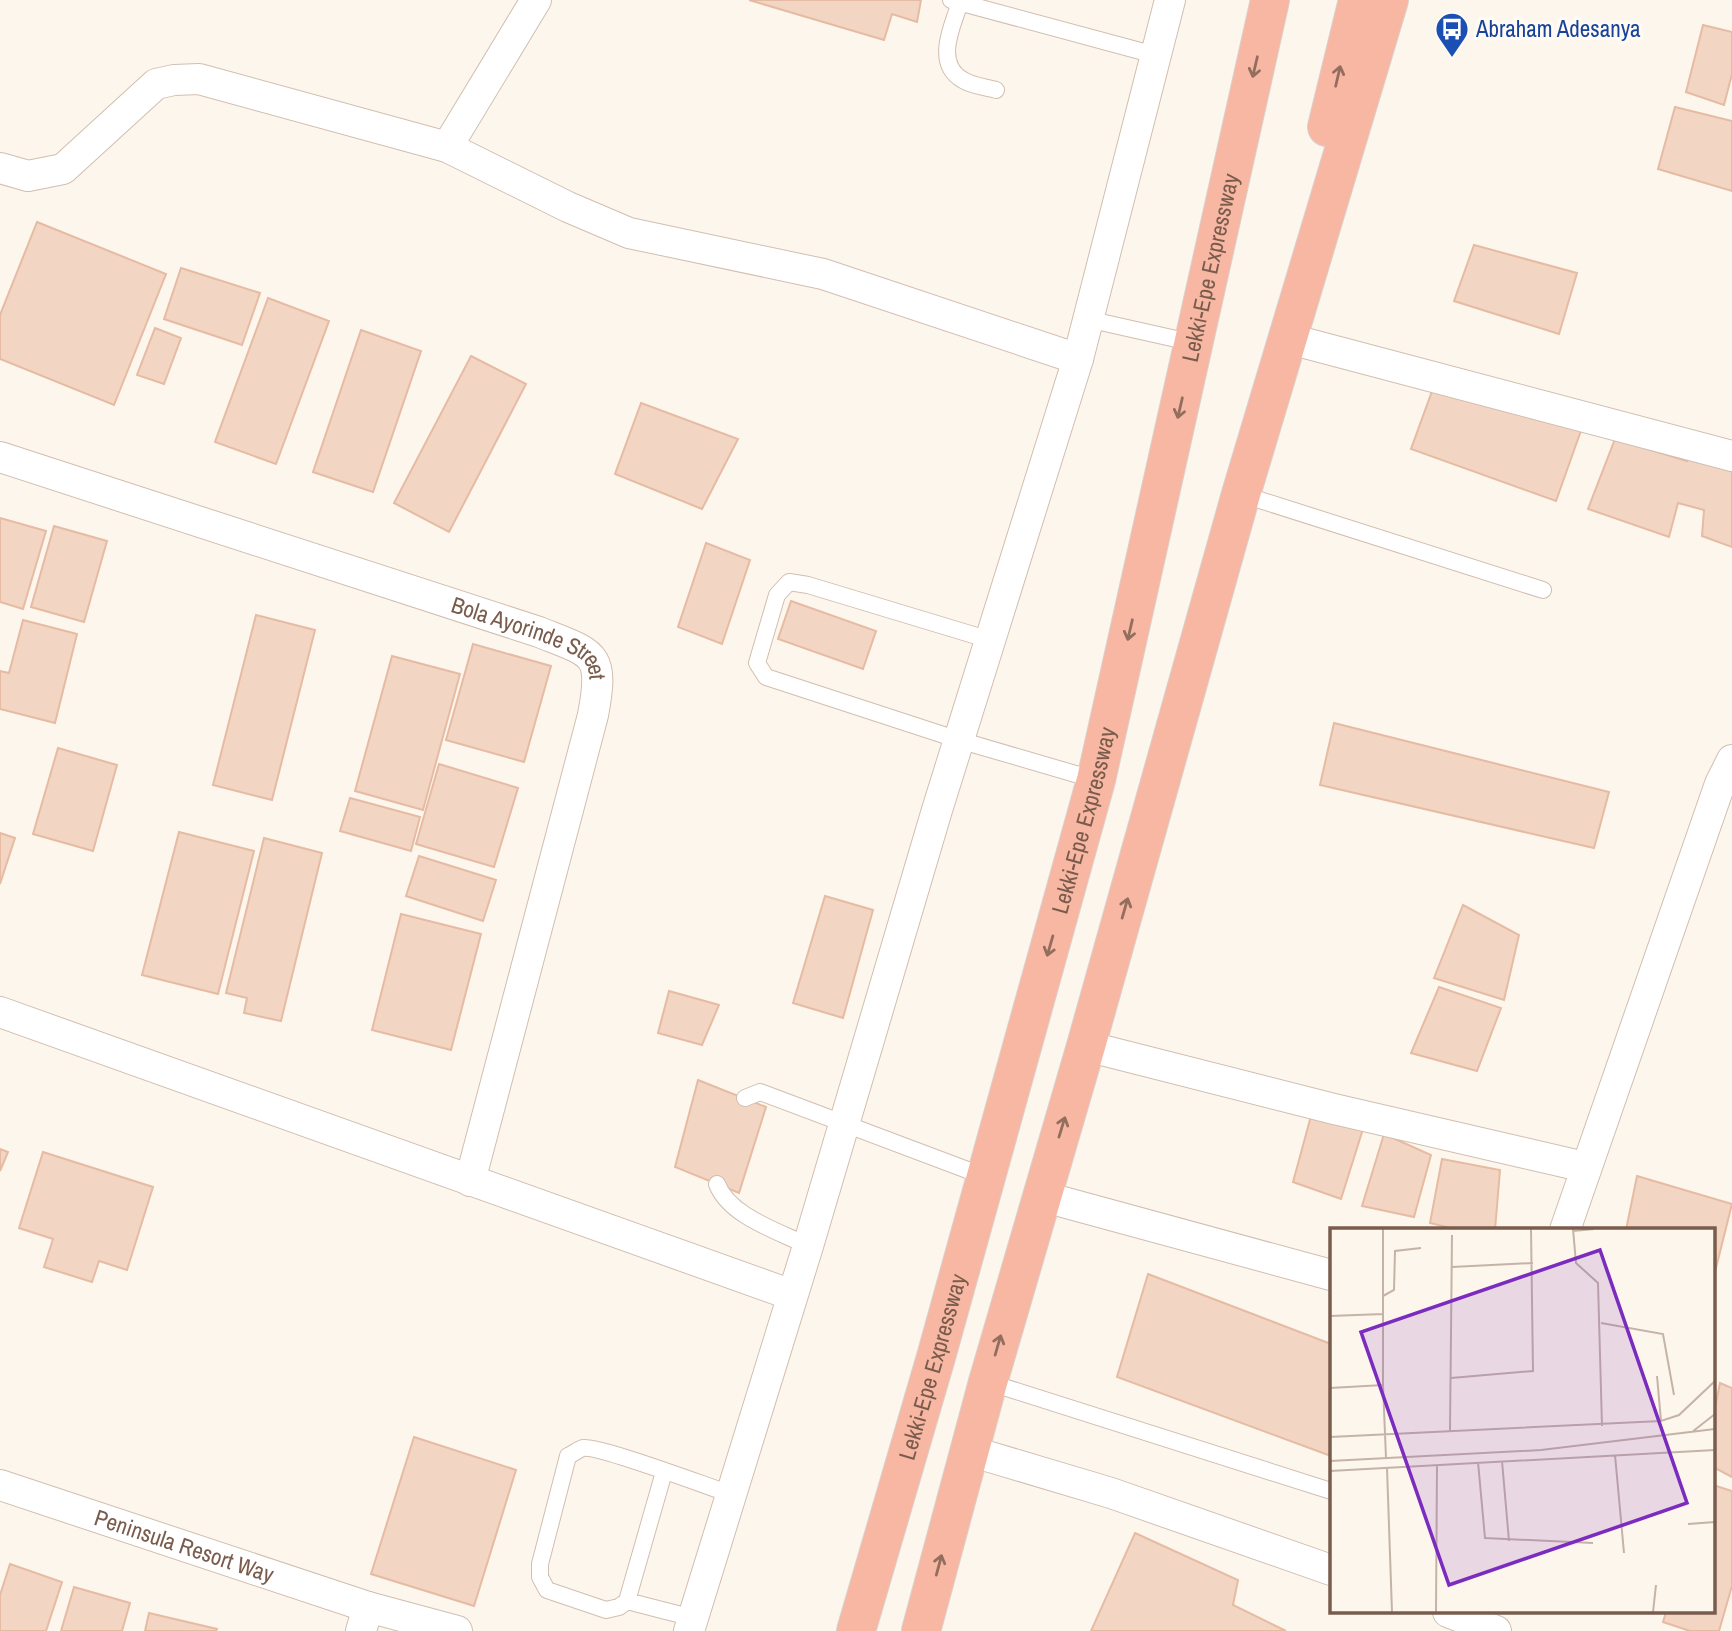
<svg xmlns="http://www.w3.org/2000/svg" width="1732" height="1631" font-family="'Archivo Narrow',sans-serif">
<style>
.building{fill:#f3d5c3;stroke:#e6bba3;stroke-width:2}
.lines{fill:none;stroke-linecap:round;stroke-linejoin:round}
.lane-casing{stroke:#d1beb0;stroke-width:18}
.street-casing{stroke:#d1beb0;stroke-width:32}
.highway-casing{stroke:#dad1cd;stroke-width:40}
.lane{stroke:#fff;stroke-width:16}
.street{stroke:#fff;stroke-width:30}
.highway{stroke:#f7b7a3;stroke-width:38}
.oneway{stroke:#936e5e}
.labels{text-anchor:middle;stroke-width:7;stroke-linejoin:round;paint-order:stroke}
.transit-label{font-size:23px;fill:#164399;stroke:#fffaf3;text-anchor:start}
.street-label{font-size:23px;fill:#7a5c4d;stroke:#fffaf3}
.inset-road{fill:none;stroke:#c5b3a7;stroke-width:2}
.view{fill:#7b2cbf;fill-opacity:0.15;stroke:#7b2cbf;stroke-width:3.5}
.inset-edge{fill:none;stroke:#7a5c4d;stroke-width:3.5}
</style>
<rect width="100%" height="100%" fill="#fdf6ec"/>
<path class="building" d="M749 0H921L917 22 892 14 884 40Z
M1703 25 1732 32V74L1724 105 1686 92Z
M1675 107 1732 121V191L1658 169Z
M37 222 166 274 114 405 0 359V315Z
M1474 245 1577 273 1559 334 1454 301Z
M181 268 260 293 242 345 164 319Z
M268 298 329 321 276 464 215 442Z
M155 328 181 338 164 384 137 375Z
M361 330 421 351 373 492 313 472Z
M471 356 526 384 449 532 394 503Z
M1435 383 1583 425 1556 501 1411 449Z
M641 403 738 439 702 509 615 474Z
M1615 439 1687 461 1694 452 1732 460V547L1702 536 1704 510 1678 503 1669 537 1588 509Z
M0 518 46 531 23 609 0 602Z
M54 526 107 541 84 622 31 607Z
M706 543 750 560 722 644 678 627Z
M791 601 876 631 863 669 778 639Z
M256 615 315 630 272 800 213 785Z
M23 620 77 634 55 723 0 709V671L9 673Z
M473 644 551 666 524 762 446 740Z
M392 656 460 674 423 810 355 791Z
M1334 723 1609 792 1594 848 1320 785Z
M58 748 117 765 93 851 33 834Z
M439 764 518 788 494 867 416 844Z
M350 798 420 817 411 851 340 831Z
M179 832 254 851 218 994 142 975Z
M0 833 15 838 0 884Z
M264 838 322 853 281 1021 244 1013 247 998 226 993Z
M419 856 496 880 483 921 406 896Z
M825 896 873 910 843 1018 793 1003Z
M1463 905 1519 935 1504 1000 1434 978Z
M401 914 481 934 451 1050 372 1030Z
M1439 987 1501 1008 1477 1071 1411 1053Z
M669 991 719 1005 702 1045 658 1033Z
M698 1080 766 1107 739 1193 675 1167Z
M1311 1116 1363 1129 1341 1199 1293 1182Z
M1384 1134 1431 1155 1414 1217 1362 1206Z
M0 1149 8 1152 0 1171Z
M43 1152 153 1187 127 1270 99 1261 92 1282 44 1267 53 1239 19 1228Z
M1442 1159 1500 1170 1495 1230H1459L1430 1223Z
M1637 1176 1732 1204 1713 1280V1230H1626Z
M1148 1274 1331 1344V1456L1117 1377Z
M1720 1383 1732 1388V1477L1713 1467V1418Z
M414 1437 516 1470 474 1606 371 1574Z
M1713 1485 1732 1491V1586L1719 1631H1690L1663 1622 1666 1612H1713Z
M1135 1533 1238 1580 1233 1605 1286 1631H1091Z
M10 1564 62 1582 46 1631H0V1595Z
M74 1587 130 1603 122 1631H61Z
M149 1613 217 1629 216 1631H145Z"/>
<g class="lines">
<defs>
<path id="lane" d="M951 0 1155 55
M960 3C952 26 934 64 963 80 972 86 986 87 996 90
M1087 319 1194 343
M1241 494 1543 590
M990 640 808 585 789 582 777 595 757 663 766 677 959 740 1096 780
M745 1098 760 1092 986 1177
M717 1184C729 1216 778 1231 808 1246
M988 1382 1331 1491
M664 1472 627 1601 619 1607 606 1610 547 1590 540 1577V1564L568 1456C573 1454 579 1449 583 1448 598 1445 709 1487 731 1494
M627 1601 693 1618"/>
<g id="street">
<path d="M447 147 536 0"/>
<path d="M0 168 28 176 63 169 156 84 174 80 199 79 447 147 568 207 629 233 823 274 1078 359"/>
<path d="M1286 338 1732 456"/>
<path id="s1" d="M0 457 539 632C594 654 605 652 593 715L470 1181"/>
<path d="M0 1012 792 1295"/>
<path d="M1086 1046 1334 1109 1585 1167"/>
<path d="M1041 1196 1331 1275"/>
<path d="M1565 1230 1720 784 1732 760"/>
<path d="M970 1451 1111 1493 1331 1570"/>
<path id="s2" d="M0 1485 368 1607"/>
<path d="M1448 1612 1496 1631"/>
<path d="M361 1631 368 1607 457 1631"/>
<path d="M689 1631 808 1246 937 810 1078 359 1170 0"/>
</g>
<g id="highway">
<path d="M1327 127 1358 0"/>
<path id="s3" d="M856 1631 936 1357 1096 780 1270 0"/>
<path d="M921 1631 988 1382 1086 1046 1241 494 1389 0"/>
</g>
</defs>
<use href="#lane" class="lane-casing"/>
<use href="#street" class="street-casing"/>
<use href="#highway" class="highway-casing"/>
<use href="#lane" class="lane"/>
<use href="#street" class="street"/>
<use href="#highway" class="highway"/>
</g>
<defs><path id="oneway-shaft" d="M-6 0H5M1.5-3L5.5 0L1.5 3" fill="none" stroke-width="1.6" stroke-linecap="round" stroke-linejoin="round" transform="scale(1.75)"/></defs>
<g class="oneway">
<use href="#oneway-shaft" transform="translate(1255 67) rotate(103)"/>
<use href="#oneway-shaft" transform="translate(1338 76) rotate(-77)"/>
<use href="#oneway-shaft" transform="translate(1180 408) rotate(103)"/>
<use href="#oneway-shaft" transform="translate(1130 630) rotate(103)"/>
<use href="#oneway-shaft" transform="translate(1125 908) rotate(-74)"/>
<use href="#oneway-shaft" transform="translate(1050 946) rotate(106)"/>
<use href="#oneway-shaft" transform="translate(1062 1127) rotate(-73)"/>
<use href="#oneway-shaft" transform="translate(998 1345) rotate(-74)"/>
<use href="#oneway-shaft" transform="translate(939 1565) rotate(-75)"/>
</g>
<defs>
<symbol id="bus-pin" viewBox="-11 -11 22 30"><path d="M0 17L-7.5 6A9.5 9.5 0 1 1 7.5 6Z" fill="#1a4fb4" stroke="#fffaf3"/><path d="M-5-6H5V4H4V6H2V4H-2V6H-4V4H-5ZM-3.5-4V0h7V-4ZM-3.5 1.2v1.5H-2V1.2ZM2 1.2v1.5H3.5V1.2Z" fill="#fff"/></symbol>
</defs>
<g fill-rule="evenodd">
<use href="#bus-pin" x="1433" y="10" width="38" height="52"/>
</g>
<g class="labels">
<g class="transit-label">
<text x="1476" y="37">Abraham Adesanya</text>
</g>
<g class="street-label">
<text dy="8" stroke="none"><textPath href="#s3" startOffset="1409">Lekki-Epe Expressway</textPath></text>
<text dy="8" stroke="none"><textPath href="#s1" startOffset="562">Bola Ayorinde Street</textPath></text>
<text dy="8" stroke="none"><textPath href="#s3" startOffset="842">Lekki-Epe Expressway</textPath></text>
<text dy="8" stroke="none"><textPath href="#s3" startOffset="275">Lekki-Epe Expressway</textPath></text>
<text dy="8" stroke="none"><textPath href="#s2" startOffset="194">Peninsula Resort Way</textPath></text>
</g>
</g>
<g transform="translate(1330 1228)">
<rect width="385" height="385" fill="#fdf6ec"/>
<path class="inset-road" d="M53 1V157M243 1 246 35 268 55 272 198M243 3 264 1M122 39 203 35M53 68 64 62 65 23 91 20M0 88 53 86M271 95 333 106 344 167M327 148 331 193 349 187 385 153M121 150 203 143 201 1M0 160 53 157 56 230M120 203 122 7M362 204 385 186M0 209 331 193M285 227 294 325M0 233 211 222 385 201M172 233 179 313M148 234 155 310 263 315M57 240 62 384M0 243 385 222M358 296 385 294M106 384 107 237M323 384 326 357"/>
<path class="view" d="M270 22 357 275 119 357 31 104Z"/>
<rect width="385" height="385" class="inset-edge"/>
</g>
</svg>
